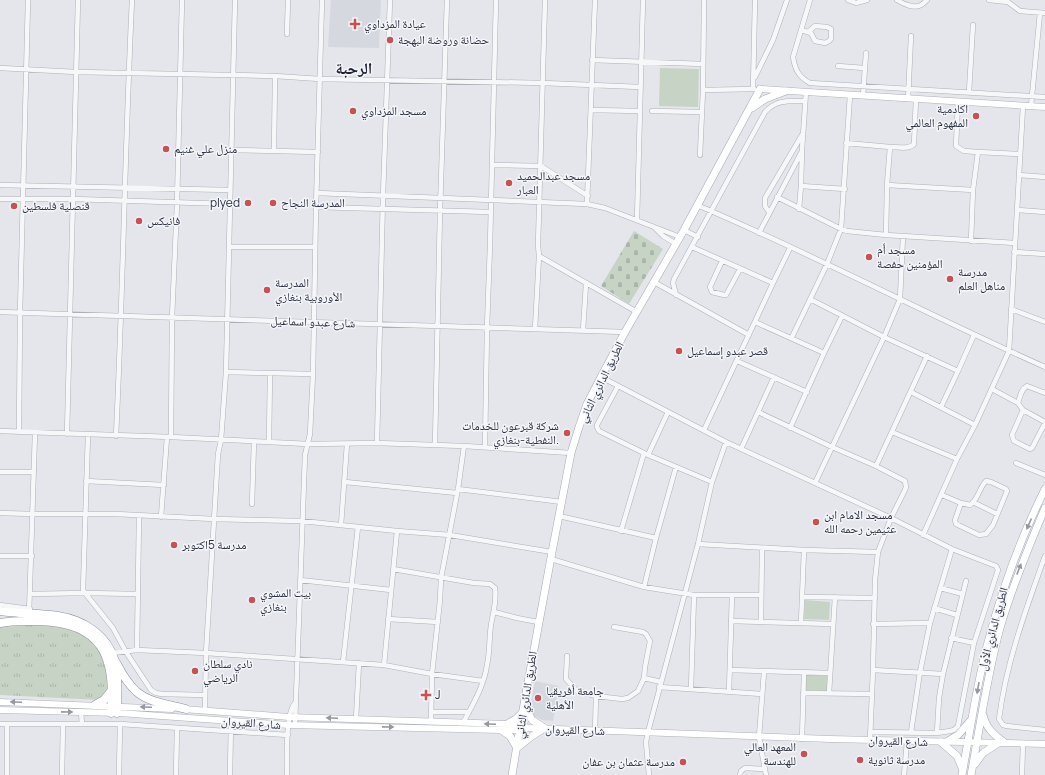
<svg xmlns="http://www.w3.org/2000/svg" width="1045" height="775" font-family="Manrope,'Noto Naskh Arabic',sans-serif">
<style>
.built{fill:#d6d8e0}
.grass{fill:url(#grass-tufts)}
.cemetery{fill:url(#cemetery-stones)}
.garden{fill:#c7d4c5}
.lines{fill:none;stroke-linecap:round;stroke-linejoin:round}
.street-casing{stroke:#adb0b8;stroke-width:5.5}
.secondary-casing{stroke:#adb0b8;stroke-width:7}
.primary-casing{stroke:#a4a8b6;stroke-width:8}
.highway-casing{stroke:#8c91a1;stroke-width:9}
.street{stroke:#f6f7f9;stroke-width:4.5}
.secondary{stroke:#fff;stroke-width:6}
.primary{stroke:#fff;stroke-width:7}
.highway{stroke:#fff;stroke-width:8}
.oneway{fill:#9698a0}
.poi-dot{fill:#c85153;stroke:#f3f5f8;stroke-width:1.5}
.labels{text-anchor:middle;stroke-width:3;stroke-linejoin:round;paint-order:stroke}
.poi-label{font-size:12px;fill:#2c3142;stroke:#f3f5f8;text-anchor:start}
.street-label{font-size:12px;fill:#2c3142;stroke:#f3f5f8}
.district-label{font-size:16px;font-weight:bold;fill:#1e2233;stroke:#f3f5f8}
</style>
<defs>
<pattern id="grass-tufts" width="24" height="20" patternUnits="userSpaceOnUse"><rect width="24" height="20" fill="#c7d4c5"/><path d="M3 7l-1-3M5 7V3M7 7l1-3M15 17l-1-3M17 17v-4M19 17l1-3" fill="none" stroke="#abb6aa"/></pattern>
<pattern id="cemetery-stones" width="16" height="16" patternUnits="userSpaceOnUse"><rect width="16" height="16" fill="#c7d4c5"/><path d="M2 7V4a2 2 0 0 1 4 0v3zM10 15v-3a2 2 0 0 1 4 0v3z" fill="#abb6aa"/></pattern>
</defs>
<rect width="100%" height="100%" fill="#e4e6eb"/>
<path class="built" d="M331 0H381L379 48 328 47Z
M535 681 559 686 553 721 542 720 532 715 530 708Z"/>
<path class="grass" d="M32 625C80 627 107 635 107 690L99 700 0 695V627Z"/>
<path class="cemetery" d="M634 231 663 249 629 304 601 286Z"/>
<path class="garden" d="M660 68 699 69 698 107 659 106Z
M805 600 830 602 829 620 804 619Z
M806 675 827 676V691L806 690Z"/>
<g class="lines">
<defs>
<path id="street" d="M810 0 793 57C795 70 799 77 810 83L1045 97
M848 0 856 3 867 0
M897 0C903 4 915 9 921 5 923 4 925 2 927 0
M989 0 1008 2 1020 11 1045 13
M801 30 811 33 815 41 825 43 829 41 831 39V29L827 27 815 26 808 32
M287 34 288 0
M592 60 703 64
M838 66 864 68
M0 68 76 72 275 76 320 79 543 83 640 87
M755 77 773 40 787 0
M753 89 755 0
M703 90 754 89
M969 92 973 25
M863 96 866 53
M908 99 911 36
M958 102 956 146 964 151 978 152 973 190 971 241
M1031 106 1040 13
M591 110 640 111
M652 111 702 112
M846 143 890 147 887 185 973 190
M890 147C898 147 909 150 914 144L916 99
M231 150 318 152
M274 151 275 76
M978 152 1020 154
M700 155 703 90 704 0
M492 165 541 166 588 196
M1019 175 1045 177
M0 185 230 190
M801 186 845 189
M317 193 587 204 605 208 680 237
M777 197 841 229 847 231 886 235 1015 243
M0 199H73L229 204
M587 204 595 0
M697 205C815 255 928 315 1045 367
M316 207 490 212
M799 209 801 186 802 150 806 92
M1018 210 1045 212
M769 212 765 206V198L802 135
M637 220 643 0
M654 227 663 236 676 244
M684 230 698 237
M759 233 802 151
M886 235 887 185
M229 247H315
M692 247 773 283
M1014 252 1045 254
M539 256 637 312
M722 261 710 287 712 292 724 295H726L740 269
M654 282 749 335
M676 295 673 283 674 279 765 112C777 99 789 101 805 101
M810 299 884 337 958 371 974 335
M1011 309 1045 322
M0 312 625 332
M755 322 824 353 790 428
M535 329 539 256 538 245 545 0
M583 330 586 284
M792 337 827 264 841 229 850 95
M824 353 842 316
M737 361 807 392
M226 372 313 374
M601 377 726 442 891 518 952 549 996 566 998 570 974 643 958 726 954 730 950 731 937 733 870 732
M618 386 597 425V427L599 431 648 455 712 482
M992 389 1018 403 1023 410 1045 422
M911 392 975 425 1009 351 1023 106
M1018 403C1020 397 1021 389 1027 386L1045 393
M941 407 958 371
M1023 410 1012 435 1014 441 1030 449 1032 448 1045 423
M758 412 832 447 876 466
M704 430 773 283 790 248
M0 431 171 437 308 444 377 443 464 446 571 453
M19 432 20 313 28 0
M892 432 957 459
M67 434 78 0
M88 435 83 590 85 593 138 594
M116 436C123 291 125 145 132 0
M171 437 172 318 177 204 182 0
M269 441 270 373
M377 443 383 196 390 0
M435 445 440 211 447 0
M485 447 487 328 490 245 496 0
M741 449 774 377
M648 455 668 412
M1016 463 1045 475
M0 472H34
M86 481 164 485
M345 482 457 493
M815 483 884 337 900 299 903 236
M458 489 562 502
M942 495 961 503 970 505C978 500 979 488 986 481L991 482 1006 489 1007 491 993 525 986 534 979 535 956 524 955 520 961 503
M973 502 997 514
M252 504 254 441
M0 513 33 514H116L214 519 302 521 397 531 450 535 552 552
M559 516 656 538
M161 517 167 437
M341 525 347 444
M621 531 644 453
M923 535 957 459 975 425
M698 544 804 550 878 552
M0 556H32
M1045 556C1026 609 1006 663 999 719L1003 725 1007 726 1045 730
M551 559 644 587 694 595H761
M393 569 474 583 490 584 495 588C497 601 493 612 491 625 489 638 490 652 487 665 484 686 473 704 463 723
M300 580 391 590
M644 587 656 538 676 467
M940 588 963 594
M30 594 85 593 113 628 126 652 151 690 156 693 162 694 205 695
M803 597 875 598
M0 605 30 609
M934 608 957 615
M494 612 517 618 538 622
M29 614 35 433
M388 619 438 622
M731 621 833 624
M761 622 762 548
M801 623 804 550
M873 624 930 623
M951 638 974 643
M137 650 139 516
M112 653 137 650 206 653 384 665 432 674 483 681
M567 656 566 679 577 691 596 696 622 699 628 698 638 691 644 678 645 667 650 641 646 634 643 632 614 627
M343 662 358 527
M384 665 397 531
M730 670 830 673
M873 670 943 674 939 698 937 733
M764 672 759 737 766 775
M943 674 966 581
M644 678 661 682
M659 687 762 694
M691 689 694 595
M729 692 732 595
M803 693 872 694
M829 693 835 597
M205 711 206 653 218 454 221 440 226 372 235 0
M81 712 82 724
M431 712H469
M356 719 359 663
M431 722 432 674 440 600 441 578 458 489 464 446
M0 724H7
M295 725 305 455 310 434 313 374 316 207 322 0
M595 731 596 696
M911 732 920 672 930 623 952 549
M802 739 804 673
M870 740 873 670 875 580 878 552 891 518 905 490 906 487 905 481 876 466 927 356
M7 775V724H63
M62 775 63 724H120
M119 775 120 724 288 735
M176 775 177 728
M230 775 231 722
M287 775C287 758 285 715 295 703
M649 775 646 742 648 732 698 544 712 482 726 442
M740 775 741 771 745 768 765 769
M904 775 907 742
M1022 775 1023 743"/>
<path id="secondary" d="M760 89 1045 107
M0 702 172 709
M183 709 289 717 507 724 525 726
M0 710 119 713 289 725 501 730H520L528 728 830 739 1045 744"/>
<path id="primary" d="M752 108 765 99 786 91
M524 705 532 720 546 729
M983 715C986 728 994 735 1004 742
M507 724 516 719 522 713
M501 730 510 736 517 748 532 736 543 729
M941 742 957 756 963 770
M945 743 958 735 972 719
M975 764 983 753 1000 742
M512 775 524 704 552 552 571 453 579 427 587 404 601 377 625 332 684 230 760 89
M962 775C970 732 976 688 987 646 1001 592 1020 539 1045 489
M971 775C980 726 987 676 1000 628 1012 587 1028 548 1045 508"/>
<path id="highway" d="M0 611C19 614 39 613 58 616 84 620 107 635 115 661 119 677 117 697 117 713
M0 623C13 620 26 621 40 621 102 623 116 656 111 713
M117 664C122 674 128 684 137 692 150 703 171 705 186 709
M95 705 104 700 112 690"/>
</defs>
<use href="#street" class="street-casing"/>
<use href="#secondary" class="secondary-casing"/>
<use href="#primary" class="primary-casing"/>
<use href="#highway" class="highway-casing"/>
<use href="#street" class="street"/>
<use href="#secondary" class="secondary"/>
<use href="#primary" class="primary"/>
<use href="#highway" class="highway"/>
</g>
<defs><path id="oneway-solid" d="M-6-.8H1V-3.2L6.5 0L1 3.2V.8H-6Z"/></defs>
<g class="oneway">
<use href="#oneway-solid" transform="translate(1029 524) rotate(114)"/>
<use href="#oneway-solid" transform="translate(1019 569) rotate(-69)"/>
<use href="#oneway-solid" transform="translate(978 688) rotate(100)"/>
<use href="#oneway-solid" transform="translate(16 702) rotate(-178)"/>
<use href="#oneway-solid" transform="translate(146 707) rotate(-177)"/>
<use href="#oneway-solid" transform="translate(67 712) rotate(1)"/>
<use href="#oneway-solid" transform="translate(332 718) rotate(-178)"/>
<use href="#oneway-solid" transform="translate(490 724) rotate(-178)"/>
<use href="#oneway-solid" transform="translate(388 727) rotate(1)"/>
</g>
<g class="poi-dot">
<path d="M353 18h4v4h4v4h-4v4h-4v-4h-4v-4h4z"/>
<circle cx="390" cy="40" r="4"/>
<circle cx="353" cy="111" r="4"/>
<circle cx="976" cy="116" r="4"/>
<circle cx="166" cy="149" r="4"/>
<circle cx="509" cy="183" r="4"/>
<circle cx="248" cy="203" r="4"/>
<circle cx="273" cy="203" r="4"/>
<circle cx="14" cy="206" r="4"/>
<circle cx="139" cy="221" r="4"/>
<circle cx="869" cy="257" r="4"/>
<circle cx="950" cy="279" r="4"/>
<circle cx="267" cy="290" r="4"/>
<circle cx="679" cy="351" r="4"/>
<circle cx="567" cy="433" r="4"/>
<circle cx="816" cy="522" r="4"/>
<circle cx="174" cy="545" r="4"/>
<circle cx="252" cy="600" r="4"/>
<circle cx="195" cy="671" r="4"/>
<path d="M424 689h4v4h4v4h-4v4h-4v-4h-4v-4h4z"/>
<circle cx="538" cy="698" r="4"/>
<circle cx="804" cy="754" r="4"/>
<circle cx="860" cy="760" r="4"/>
<circle cx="683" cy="762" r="4"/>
</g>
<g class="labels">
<g class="poi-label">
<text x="364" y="28">عيادة المزداوي</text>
<text x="398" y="44">حضانة وروضة البهجة</text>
<text x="968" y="113" text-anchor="end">اكادمية<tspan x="968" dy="14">المفهوم العالمي</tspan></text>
<text x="361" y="115">مسجد المزداوي</text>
<text x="174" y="153">منزل علي غنيم</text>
<text x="517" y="180">مسجد عبدالحميد<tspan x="517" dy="14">العبار</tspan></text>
<text x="240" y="207" text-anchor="end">plyed</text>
<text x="281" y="207">المدرسة النجاح</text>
<text x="22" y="210">قنصلية فلسطين</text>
<text x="147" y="225">فانيكس</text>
<text x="877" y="254">مسجد أم<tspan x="877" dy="14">المؤمنين حفصة</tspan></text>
<text x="958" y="276">مدرسة<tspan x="958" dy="14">مناهل العلم</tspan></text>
<text x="275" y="287">المدرسة<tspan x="275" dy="14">الأوروبية بنغازي</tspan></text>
<text x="687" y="355">قصر عبدو إسماعيل</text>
<text x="559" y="430" text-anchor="end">شركة قبرعون للخدمات<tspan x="559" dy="14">النفطية-بنغازي.</tspan></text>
<text x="824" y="519">مسجد الامام ابن<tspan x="824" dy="14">عثيمين رحمه الله</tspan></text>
<text x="182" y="549">مدرسة 5اكتوبر</text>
<text x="260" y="597">بيت المشوي<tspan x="260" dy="14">بنغازي</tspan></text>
<text x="203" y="668">نادي سلطان<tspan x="203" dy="14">الرياضي</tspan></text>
<text x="546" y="695">جامعة أفريقيا<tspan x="546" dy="14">الأهلية</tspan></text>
<text x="435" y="699">J</text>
<text x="796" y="751" text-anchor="end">المعهد العالي<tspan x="796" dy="14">للهندسة</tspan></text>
<text x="868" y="764">مدرسة ثانوية</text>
<text x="675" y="766" text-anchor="end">مدرسة عثمان بن عفان</text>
</g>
<g class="street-label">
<text transform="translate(313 322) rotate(2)" y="4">شارع عبدو اسماعيل</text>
<text transform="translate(601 382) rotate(-64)" y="4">الطريق الدائري الثاني</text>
<text transform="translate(993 629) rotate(-75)" y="4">الطريق الدائري الأول</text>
<text transform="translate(526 695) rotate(-81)" y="4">الطريق الدائري الثاني</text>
<text transform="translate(251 723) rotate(4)" y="4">شارع القيروان</text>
<text transform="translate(575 730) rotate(2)" y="4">شارع القيروان</text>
<text transform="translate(898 741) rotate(2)" y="4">شارع القيروان</text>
</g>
<g class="district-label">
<text x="354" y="74">الرحبة</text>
</g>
</g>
</svg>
